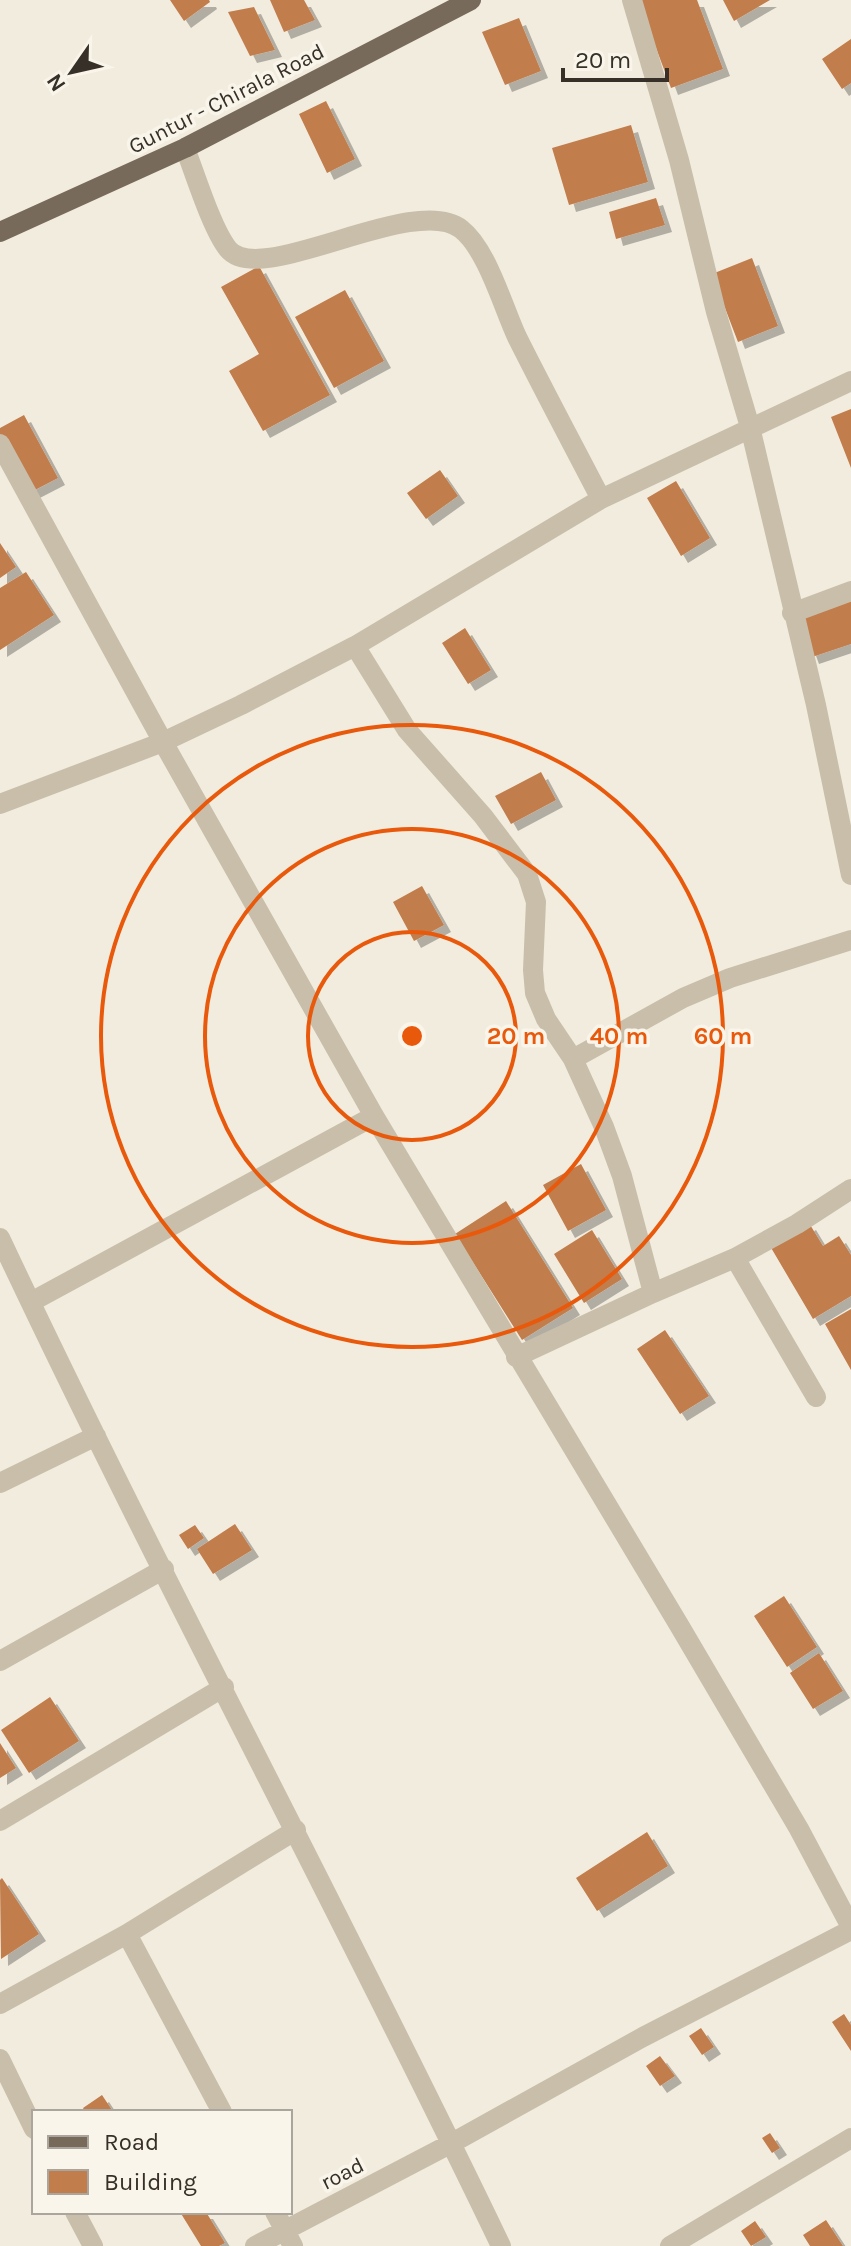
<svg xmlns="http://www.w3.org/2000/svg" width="851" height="2246" font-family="Karla,sans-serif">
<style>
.building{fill:#c17d4c;filter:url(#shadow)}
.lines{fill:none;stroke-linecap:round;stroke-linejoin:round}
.minor{stroke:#c9beaa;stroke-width:20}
.major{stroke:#786a5b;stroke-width:20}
.ring{fill:none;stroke:#e8590c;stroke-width:4}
.labels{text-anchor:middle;stroke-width:7;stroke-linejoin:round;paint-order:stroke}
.street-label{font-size:22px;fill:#373029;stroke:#f9f5ea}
.centre{fill:#e8590c;stroke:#f9f5ea;stroke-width:4}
.ring-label{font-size:24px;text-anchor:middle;font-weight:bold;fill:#e8590c;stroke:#f9f5ea;stroke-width:7;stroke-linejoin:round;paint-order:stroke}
</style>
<defs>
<filter id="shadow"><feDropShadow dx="7" dy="7" stdDeviation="0" flood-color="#0004"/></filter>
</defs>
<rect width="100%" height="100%" fill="#f2ecde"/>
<path class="building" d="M170 0H209L210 2 184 21Z
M270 0H304L315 20 284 32Z
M638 0H697L723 69 671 88Z
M723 0H770L734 21Z
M254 7 275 50 250 56 228 12Z
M519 18 541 71 505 85 482 32Z
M851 39V83L842 89 822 59Z
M326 101 355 159 327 173 299 114Z
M631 125 648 182 569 205 552 148Z
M656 198 665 225 616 239 609 212Z
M752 258 778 326 738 342 712 274Z
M259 266 330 395 263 431 229 371 259 354 221 287Z
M345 290 384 361 334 388 295 317Z
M851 409V468L831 417Z
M24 415 58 478 29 493 0 438V428Z
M440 470 458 496 426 519 407 493Z
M676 481 710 538 681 556 647 498Z
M0 543 16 567 0 578Z
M26 572 54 615 0 650V588Z
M851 601V644L812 657 798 619Z
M465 628 491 670 468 684 442 643Z
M541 772 556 800 511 824 495 796Z
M422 886 444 925 414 941 393 902Z
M581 1164 606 1210 568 1231 543 1185Z
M506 1201 573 1308 522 1340 455 1234Z
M809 1223 823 1246 839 1236 851 1255V1296L813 1319 770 1246Z
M592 1230 622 1279 584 1303 554 1254Z
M851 1309V1370L825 1324Z
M665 1330 709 1396 680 1414 637 1349Z
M235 1524 252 1550 213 1574 197 1549Z
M195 1525 204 1538 188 1549 179 1535Z
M784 1596 817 1647 787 1667 754 1616Z
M819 1653 843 1691 813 1709 790 1673Z
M50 1697 79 1741 29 1773 1 1730Z
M0 1743 16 1768 0 1778Z
M647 1832 668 1866 597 1911 576 1878Z
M2 1878 39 1934 1 1959 0 1880Z
M844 2014 851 2025V2051L832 2022Z
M701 2028 714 2047 702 2055 689 2036Z
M660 2056 675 2076 660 2086 646 2066Z
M102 2095 112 2110 85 2112 83 2108Z
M770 2133 780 2148 772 2153 762 2138Z
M180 2212H206L225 2243 219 2246H201Z
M826 2220 843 2246H810L803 2235Z
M755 2221 766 2237 751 2246 741 2231Z"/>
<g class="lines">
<path class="minor" d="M632 0 679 160 716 312 750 427 816 705 851 875
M185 148C195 174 212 229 228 249 260 289 414 192 461 229 487 249 503 307 517 337 544 391 573 445 601 499
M0 444 163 742 374 1116 679 1625 799 1829 851 1927
M792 613 851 591
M355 646 407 730 483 816 527 874 536 902 533 970 535 993 546 1019 573 1059 604 1127 622 1176 653 1293 516 1357
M0 804 163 742 241 705 355 646 601 499 851 381
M573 1059 683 998 730 978 851 940
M0 1238C160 1578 339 1908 501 2246
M735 1258 797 1224 851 1189
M653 1293 735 1258 816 1397
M31 1302 374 1116
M0 1483 96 1436
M0 1661 164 1569
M0 1821 224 1687
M127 1934 222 2112
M0 2004 127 1934 296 1830
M0 2059 34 2129
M75 2212 93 2246
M275 2212 293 2246
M255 2246 452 2143 643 2037 851 1930
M670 2246 851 2138"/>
<path class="major" d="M0 232 185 148 471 0"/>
</g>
<g class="ring">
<circle cx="412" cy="1036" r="104"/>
<circle cx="412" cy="1036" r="207"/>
<circle cx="412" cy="1036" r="311"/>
</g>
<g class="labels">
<g class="street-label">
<text transform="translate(226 98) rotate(-27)" y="8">Guntur - Chirala Road</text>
<text transform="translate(342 2173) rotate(-27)" y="8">road</text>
</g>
</g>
<circle cx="412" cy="1036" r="12" class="centre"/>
<g class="ring-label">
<text x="516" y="1044">20 m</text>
<text x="619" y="1044">40 m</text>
<text x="723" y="1044">60 m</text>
</g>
<rect x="32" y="2110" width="260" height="104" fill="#f9f5ea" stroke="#aba69d" stroke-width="2"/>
<rect x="48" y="2136" width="40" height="12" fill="#786a5b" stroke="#aba69d" stroke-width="2"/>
<text x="104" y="2150" font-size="24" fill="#373029">Road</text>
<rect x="48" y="2170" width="40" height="24" fill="#c17d4c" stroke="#aba69d" stroke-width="2"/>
<text x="104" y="2190" font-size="24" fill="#373029">Building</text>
<g transform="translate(72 72) rotate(236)" stroke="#f9f5ea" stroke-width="6" paint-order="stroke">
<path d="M0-6L14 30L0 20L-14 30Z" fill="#373029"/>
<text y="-12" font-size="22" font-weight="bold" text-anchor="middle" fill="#373029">N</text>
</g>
<path d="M563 68v12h104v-12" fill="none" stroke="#373029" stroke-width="4"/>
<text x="575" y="68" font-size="24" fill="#373029" stroke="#f9f5ea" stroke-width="6" paint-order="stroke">20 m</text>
</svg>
